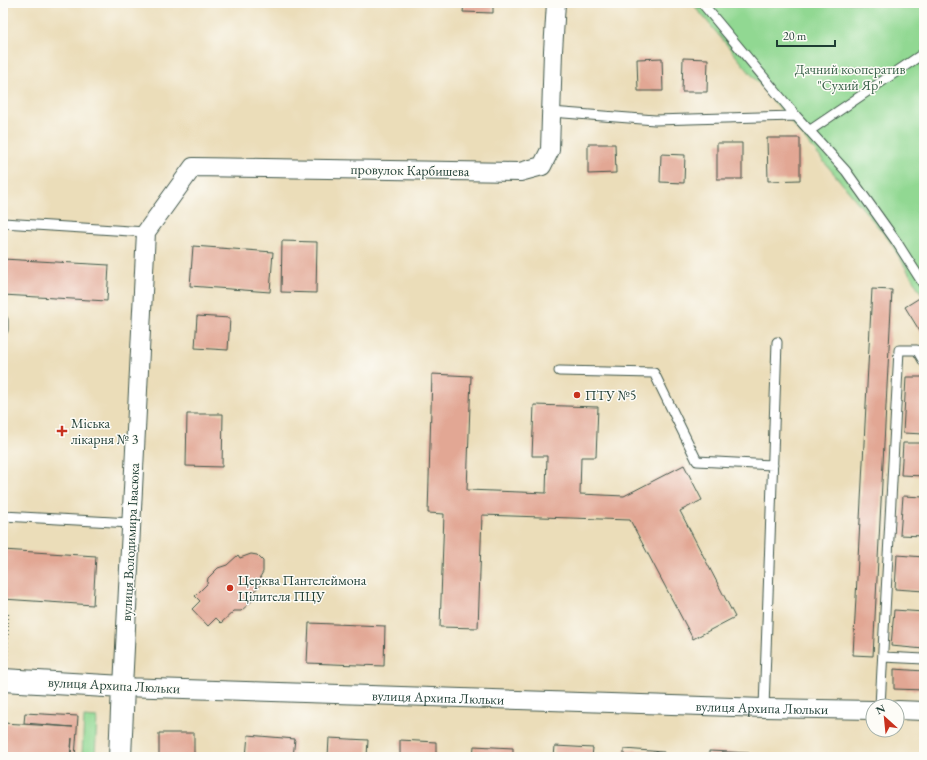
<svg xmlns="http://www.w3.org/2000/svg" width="927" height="760" font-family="'EB Garamond',serif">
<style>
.green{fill:#91d892;stroke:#588a63}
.building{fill:#e2a794}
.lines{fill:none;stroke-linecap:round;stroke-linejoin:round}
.lane-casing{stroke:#3e5548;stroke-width:11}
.street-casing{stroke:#3e5548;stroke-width:20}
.secondary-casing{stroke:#3e5548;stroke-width:24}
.path{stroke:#3e5548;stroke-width:2.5;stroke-dasharray:1 3;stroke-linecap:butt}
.lane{stroke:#fff;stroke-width:9}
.street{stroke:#fff;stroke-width:18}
.secondary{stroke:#fff;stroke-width:22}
.poi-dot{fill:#c8321e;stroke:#fdfcf7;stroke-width:1.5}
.labels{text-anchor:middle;stroke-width:3;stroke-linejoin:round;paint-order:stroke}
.park-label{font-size:14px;fill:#3c644c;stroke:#fdfcf7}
.street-label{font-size:14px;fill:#1f3d34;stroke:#fdfcf7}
.poi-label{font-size:14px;fill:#1f3d34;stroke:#fdfcf7;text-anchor:start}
</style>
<rect width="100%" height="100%" fill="#fdfcf7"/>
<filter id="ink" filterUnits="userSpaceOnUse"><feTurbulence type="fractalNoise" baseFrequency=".025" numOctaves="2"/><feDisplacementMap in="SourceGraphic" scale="8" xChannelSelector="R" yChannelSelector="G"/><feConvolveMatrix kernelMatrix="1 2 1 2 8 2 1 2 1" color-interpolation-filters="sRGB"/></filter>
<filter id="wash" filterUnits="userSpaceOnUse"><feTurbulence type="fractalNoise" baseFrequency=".012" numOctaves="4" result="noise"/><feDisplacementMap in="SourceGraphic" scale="16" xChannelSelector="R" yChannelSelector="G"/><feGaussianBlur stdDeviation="0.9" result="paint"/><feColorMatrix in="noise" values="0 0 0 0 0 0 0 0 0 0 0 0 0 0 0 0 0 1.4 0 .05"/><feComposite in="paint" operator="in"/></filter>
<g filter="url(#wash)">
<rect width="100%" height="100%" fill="#ebddb9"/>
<path class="green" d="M692 3H924V298L889 240Z
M84 717 97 718 95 757H82Z"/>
<g id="blocks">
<path class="building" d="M464 3H493V13L463 12Z
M662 58 663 91H638L637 59Z
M683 58 708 59 707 92H682Z
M767 138H800V180L768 181Z
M717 143H742V179H717Z
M588 144H615L616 173 588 174Z
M661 154 685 155 684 183 660 182Z
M282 241 317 242 316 293 281 292Z
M193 246 273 252 270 292 190 286Z
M3 259 109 265 107 301 3 295Z
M872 289 892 290 873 656 853 655Z
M921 297 924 302V338L905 307Z
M197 316 230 318 228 350 195 348Z
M432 374 471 376 467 490 546 493 547 456H532L534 405 598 407 596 457H581L580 494 624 496 684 465 702 500 680 511 735 617 693 639 630 520 482 515 478 628 440 627 444 514 428 513Z
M906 377H924V434L903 433Z
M187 414H223L222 467 186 466Z
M903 443H924V476L901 475Z
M903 496 924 497V536L900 535Z
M3 550 96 556 93 605 3 599Z
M251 554 257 555 263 561V572L260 577 264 582 253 592 252 601 241 611H234L221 623 216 618 208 626 192 609 200 601 195 596 207 584 208 578 218 568 227 565 238 555 240 558Z
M897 555 924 557V591L895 589Z
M894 610 924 612V649L891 646Z
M309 623 385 626 384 666 307 663Z
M894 669 924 671V690L894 689Z
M25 713 78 716 75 757H71L72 738 70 757 3 754V723L73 727 24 723Z
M159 733H194V757H159Z
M248 735 295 739 293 757H246Z
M329 738 368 740 367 757H328Z
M400 740 436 742V757H400Z
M474 746 513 748V757H473Z
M555 746 593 748 592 757H554Z
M624 749 664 752V757H624Z
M709 751 749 753 748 757H709Z"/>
</g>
</g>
<g filter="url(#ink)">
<use href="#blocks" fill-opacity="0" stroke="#3e5548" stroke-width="1"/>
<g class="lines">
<defs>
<path id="lane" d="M702 3 796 116 846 171 896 241 924 285
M551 112 655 120 796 116
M809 131 924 53
M3 223 146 232
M3 320V330
M559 371 654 373 697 461 773 465
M3 516 131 523
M883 657 924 659
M880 706 899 350H917L924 362
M764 708 777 342"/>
<g id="street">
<path id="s1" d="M556 3 553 51 550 150 542 166 520 172 193 167 146 232 123 687 764 708 873 710"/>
<path d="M897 710 924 711"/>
</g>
<path id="secondary" d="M3 680 123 687 120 757"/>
</defs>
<use href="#lane" class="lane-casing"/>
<use href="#street" class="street-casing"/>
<use href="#secondary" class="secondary-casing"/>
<path class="path" d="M7 659 8 611"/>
<use href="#lane" class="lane"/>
<use href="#street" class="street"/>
<use href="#secondary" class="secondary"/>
</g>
</g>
<g class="poi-dot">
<circle cx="577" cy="395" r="4"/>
<path d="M60 425h4v4h4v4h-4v4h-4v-4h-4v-4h4z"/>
<circle cx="230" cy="588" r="4"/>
</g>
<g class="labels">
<g class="park-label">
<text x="850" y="74">Дачний кооператив<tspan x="850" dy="16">"Сухий Яр"</tspan></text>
</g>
<g class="street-label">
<text transform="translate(410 170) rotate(1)" y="5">провулок Карбишева</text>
<text transform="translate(130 542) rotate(-87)" y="5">вулиця Володимира Івасюка</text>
<text transform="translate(114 685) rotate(3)" y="5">вулиця Архипа Люльки</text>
<text dy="5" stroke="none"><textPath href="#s1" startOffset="1366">вулиця Архипа Люльки</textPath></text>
<text dy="5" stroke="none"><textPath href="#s1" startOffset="1690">вулиця Архипа Люльки</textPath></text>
</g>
<g class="poi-label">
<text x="585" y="400">ПТУ №5</text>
<text x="71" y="428">Міська<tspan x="71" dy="16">лікарня № 3</tspan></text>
<text x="238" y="585">Церква Пантелеймона<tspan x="238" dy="16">Цілителя ПЦУ</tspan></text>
</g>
</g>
<rect width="927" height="760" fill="none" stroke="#fdfcf7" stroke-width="16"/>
<g transform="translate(885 718) rotate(333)"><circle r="19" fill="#fdfcf7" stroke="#a4b0a9"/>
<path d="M0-3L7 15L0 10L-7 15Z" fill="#c8321e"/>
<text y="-6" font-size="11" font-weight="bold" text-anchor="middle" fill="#1f3d34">N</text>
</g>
<path d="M777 40v6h58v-6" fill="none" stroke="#1f3d34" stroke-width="2"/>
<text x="783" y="40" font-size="12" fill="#1f3d34" stroke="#fdfcf7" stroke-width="3" paint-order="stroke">20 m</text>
</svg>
